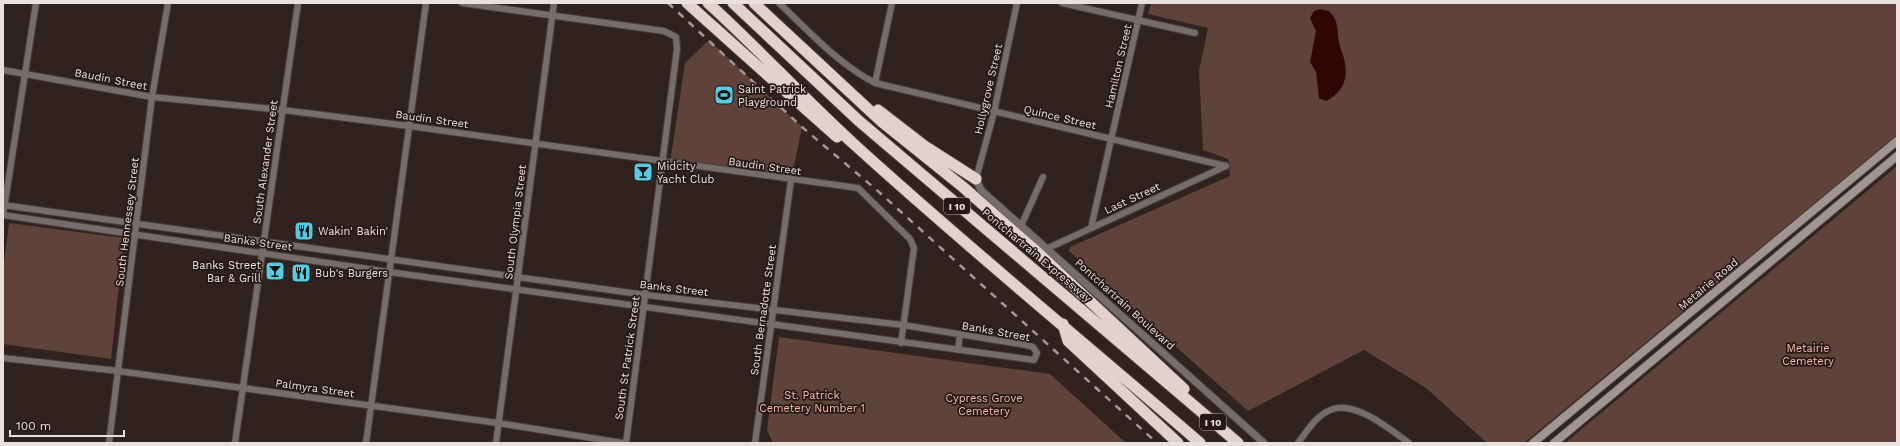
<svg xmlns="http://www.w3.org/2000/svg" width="1900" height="446" font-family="'Work Sans',sans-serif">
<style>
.green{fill:#60423c}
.water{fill:#300602}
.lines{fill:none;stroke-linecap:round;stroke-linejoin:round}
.minor-casing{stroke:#493d3a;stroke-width:8}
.tertiary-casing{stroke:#493d3a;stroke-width:9}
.secondary-casing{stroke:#493d3a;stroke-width:10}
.motorway-casing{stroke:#493d3a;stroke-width:13}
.minor{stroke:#746d6b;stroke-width:6}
.tertiary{stroke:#746d6b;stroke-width:7}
.secondary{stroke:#a19593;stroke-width:8}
.motorway{stroke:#e3d1ce;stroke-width:11}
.rail{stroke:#a29896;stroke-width:2.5;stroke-dasharray:7 7;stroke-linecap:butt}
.labels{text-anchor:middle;stroke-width:3.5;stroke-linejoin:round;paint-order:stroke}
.shield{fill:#251816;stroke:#afa5a3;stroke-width:1}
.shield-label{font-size:10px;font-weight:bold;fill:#eae1df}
.street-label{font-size:11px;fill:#eae1df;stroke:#251816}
.poi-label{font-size:11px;fill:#eae1df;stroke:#251816;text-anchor:start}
.park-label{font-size:11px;fill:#fdbaac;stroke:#251816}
</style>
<rect width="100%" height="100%" fill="#2f221f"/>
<path class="green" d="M1151 3H1897V135L1524 443H1487L1426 388 1364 350 1248 411 1069 251 1070 247 1230 176 1228 159 1203 150 1199 71 1208 28 1148 14Z
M709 40 802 127 791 180 670 163 685 63Z
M1897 166V443H1565Z
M9 223 124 238 111 359 3 344V270Z
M779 337 1050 374 1126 443H773L767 430Z"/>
<path class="water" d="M1320 9 1329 11C1339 21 1337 29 1339 42 1340 49 1344 56 1345 63 1348 80 1342 93 1326 101L1319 98 1316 72 1310 62 1316 31 1310 18 1314 11Z"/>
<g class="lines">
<defs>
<path id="minor" d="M462 3 664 31 676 37 677 49 626 443
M779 3C809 31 838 64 875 83L1226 166
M1062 3 1195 33
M3 70 152 97 283 110 409 126 858 188 910 239 914 248 901 343
M875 83 892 3
M976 179 994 112 1017 3
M3 205 646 295 903 325 1026 345 1033 347 1037 353 1034 360 389 272 3 215
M3 215 36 3
M1021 226 1043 177
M1091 228 1142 3
M1046 249 1226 166
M958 350 960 334
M3 358 118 371 498 423 623 443
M109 443 152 97 168 3
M235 443 298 3
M366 443 426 3
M496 443 554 3
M755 443 791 180
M1298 443C1307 431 1317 414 1333 409 1356 401 1391 430 1409 443"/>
<path id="tertiary" d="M976 179 981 190 1264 443"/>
<path id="secondary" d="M1533 443 1897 141
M1554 443 1897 156"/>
<path id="motorway" d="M687 3 837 137
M708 3C759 49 805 100 856 146 968 248 1086 344 1200 443
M733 3 859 121 1238 443
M754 3 882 122 963 187 1037 252 1184 389
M878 110 926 147 976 179
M1063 324 1068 341 1178 443"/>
</defs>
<use href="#minor" class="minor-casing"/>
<use href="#tertiary" class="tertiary-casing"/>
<use href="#secondary" class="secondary-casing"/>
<use href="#motorway" class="motorway-casing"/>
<use href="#minor" class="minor"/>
<use href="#tertiary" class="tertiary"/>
<use href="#secondary" class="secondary"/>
<use href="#motorway" class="motorway"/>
<path class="rail" d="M668 3 802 127 879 192 1157 443"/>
</g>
<defs>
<symbol id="stadium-square" viewBox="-11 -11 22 22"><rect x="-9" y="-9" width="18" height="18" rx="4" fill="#55cae0" stroke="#251816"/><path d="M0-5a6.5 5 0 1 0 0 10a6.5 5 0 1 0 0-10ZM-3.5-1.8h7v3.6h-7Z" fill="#111"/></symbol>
<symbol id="bar-square" viewBox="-11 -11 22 22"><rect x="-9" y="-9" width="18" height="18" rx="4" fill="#55cae0" stroke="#251816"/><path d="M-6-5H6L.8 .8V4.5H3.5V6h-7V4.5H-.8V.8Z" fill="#111"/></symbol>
<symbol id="restaurant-square" viewBox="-11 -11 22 22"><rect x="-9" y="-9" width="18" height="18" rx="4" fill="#55cae0" stroke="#251816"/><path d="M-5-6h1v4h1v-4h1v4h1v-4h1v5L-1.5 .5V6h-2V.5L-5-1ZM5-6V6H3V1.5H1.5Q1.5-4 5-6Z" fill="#111"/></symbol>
</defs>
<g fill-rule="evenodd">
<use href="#stadium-square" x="713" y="84" width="22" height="22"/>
<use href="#bar-square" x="632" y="161" width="22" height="22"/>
<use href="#restaurant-square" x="293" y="220" width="22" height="22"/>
<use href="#bar-square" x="264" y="260" width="22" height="22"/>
<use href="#restaurant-square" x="290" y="262" width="22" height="22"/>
</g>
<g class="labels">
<g class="shield">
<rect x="944" y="198" width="26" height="16" rx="3"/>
<rect x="1200" y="414" width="26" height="16" rx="3"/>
</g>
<g class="shield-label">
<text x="957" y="210">I 10</text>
<text x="1213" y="426">I 10</text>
</g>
<g class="street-label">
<text transform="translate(1118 66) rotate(-77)" y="4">Hamilton Street</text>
<text transform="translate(111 79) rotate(11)" y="4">Baudin Street</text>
<text transform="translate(988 89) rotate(-77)" y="4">Hollygrove Street</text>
<text transform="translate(1060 117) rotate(13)" y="4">Quince Street</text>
<text transform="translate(432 119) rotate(8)" y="4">Baudin Street</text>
<text transform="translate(265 162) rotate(-82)" y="4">South Alexander Street</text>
<text transform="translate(765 166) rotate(8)" y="4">Baudin Street</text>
<text transform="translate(1132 198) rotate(-25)" y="4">Last Street</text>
<text transform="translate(127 222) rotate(-83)" y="4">South Hennessey Street</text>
<text transform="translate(515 222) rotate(-83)" y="4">South Olympia Street</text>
<text transform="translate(258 242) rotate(8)" y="4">Banks Street</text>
<text transform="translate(1037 255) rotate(40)" y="4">Pontchartrain Expressway</text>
<text transform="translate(1708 284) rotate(-40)" y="4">Metairie Road</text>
<text transform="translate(674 288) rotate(7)" y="4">Banks Street</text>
<text transform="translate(1125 304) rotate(42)" y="4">Pontchartrain Boulevard</text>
<text transform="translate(763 310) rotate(-82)" y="4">South Bernadotte Street</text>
<text transform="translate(996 331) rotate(10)" y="4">Banks Street</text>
<text transform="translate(627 358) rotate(-82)" y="4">South St Patrick Street</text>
<text transform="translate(315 388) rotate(8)" y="4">Palmyra Street</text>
</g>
<g class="poi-label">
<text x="738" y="93">Saint Patrick<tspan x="738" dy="13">Playground</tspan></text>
<text x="657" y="170">Midcity<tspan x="657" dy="13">Yacht Club</tspan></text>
<text x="318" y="235">Wakin' Bakin'</text>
<text x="261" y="269" text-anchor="end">Banks Street<tspan x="261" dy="13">Bar &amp; Grill</tspan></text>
<text x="315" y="277">Bub's Burgers</text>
</g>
<g class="park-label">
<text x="1808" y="352">Metairie<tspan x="1808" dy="13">Cemetery</tspan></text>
<text x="812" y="399">St. Patrick<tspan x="812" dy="13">Cemetery Number 1</tspan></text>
<text x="984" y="402">Cypress Grove<tspan x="984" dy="13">Cemetery</tspan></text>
</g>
</g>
<rect width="1900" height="446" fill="none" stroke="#eae1df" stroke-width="8"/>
<path d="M10 430v6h114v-6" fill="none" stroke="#eae1df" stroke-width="2"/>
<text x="16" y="430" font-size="12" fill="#eae1df" stroke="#251816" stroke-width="3" paint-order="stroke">100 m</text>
</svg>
